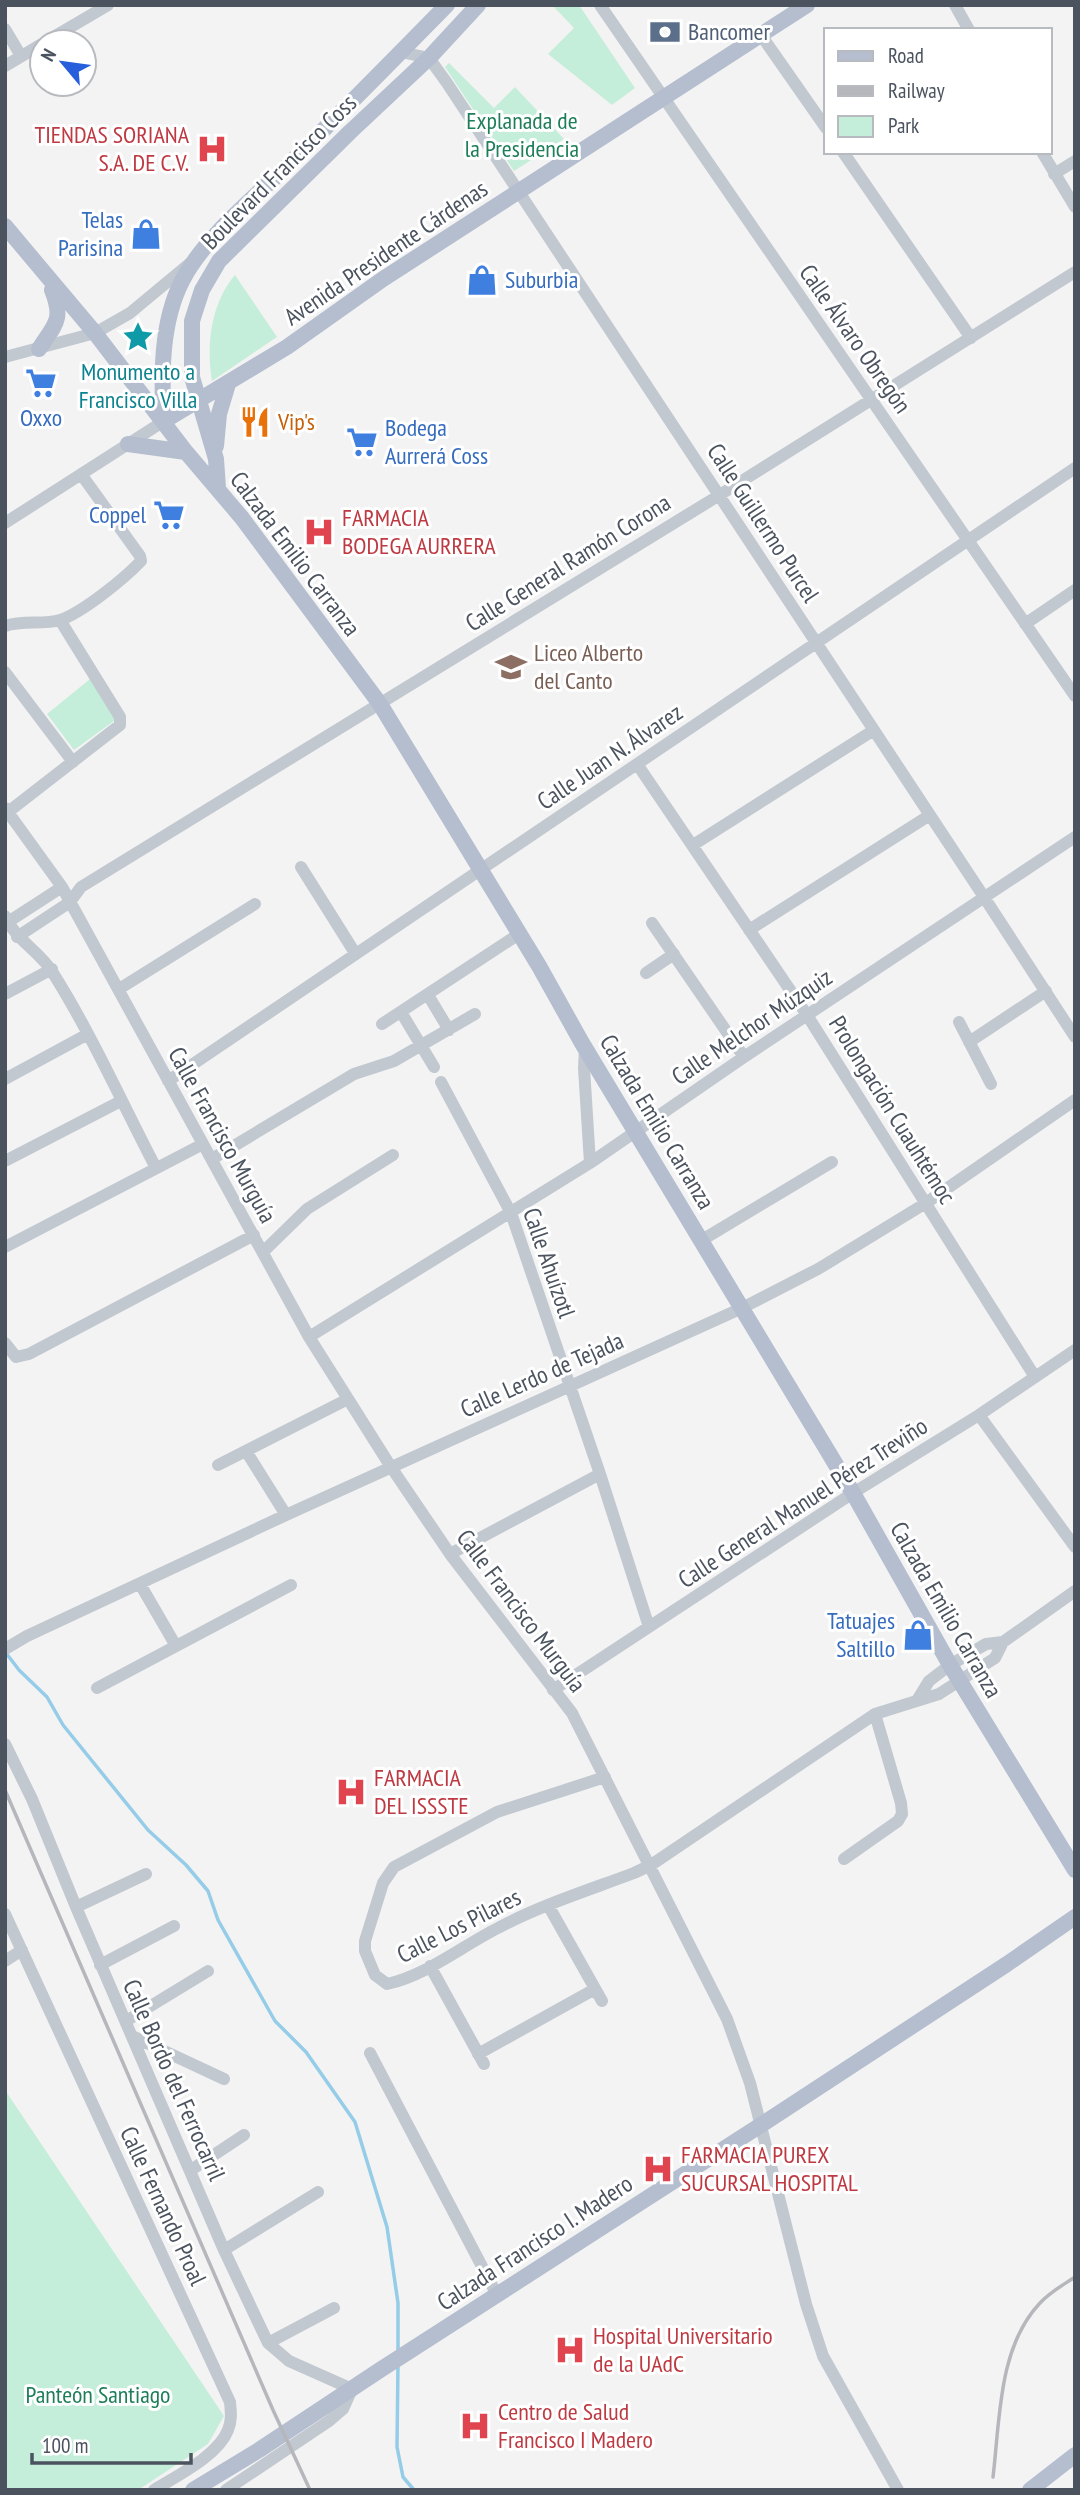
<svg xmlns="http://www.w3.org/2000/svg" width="1080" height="2495" font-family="'PT Sans Narrow',sans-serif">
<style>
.green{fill:#c5eeda}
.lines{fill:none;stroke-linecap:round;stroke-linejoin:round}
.stream{stroke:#95cce8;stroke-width:3.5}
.minor{stroke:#c1c8d0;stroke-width:12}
.major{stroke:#b4becf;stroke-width:16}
.rail{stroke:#b5b7bc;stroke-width:3.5}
.labels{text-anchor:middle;stroke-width:6;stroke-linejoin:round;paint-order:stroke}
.service-label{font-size:24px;fill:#4e5e75;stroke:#fff;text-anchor:start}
.park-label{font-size:24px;fill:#1e7e5a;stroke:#fff}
.health-label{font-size:24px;fill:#be3a42;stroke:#fff;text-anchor:start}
.street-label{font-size:24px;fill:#4b535f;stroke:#fff}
.shop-label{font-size:24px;fill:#366cbe;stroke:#fff;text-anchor:end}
.culture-label{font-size:24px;fill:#0d838f;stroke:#fff}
.food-label{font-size:24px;fill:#c56008;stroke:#fff;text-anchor:start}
.education-label{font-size:24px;fill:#785e54;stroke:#fff;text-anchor:start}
</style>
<rect width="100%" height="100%" fill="#f4f3f3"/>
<path class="green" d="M552 5H579L635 88 612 105 548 54 574 28Z
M449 63 494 108 515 87 564 139 514 171 445 67Z
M235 275 277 337 212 381C206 345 211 303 235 275Z
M90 679 118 718 74 750 47 714Z
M5 2090 224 2416 208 2444 138 2490H5Z"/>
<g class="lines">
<path class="stream" d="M6 1653 19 1670 47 1697 63 1725 148 1830 186 1865 208 1891 218 1920 275 2021 306 2052 355 2122 387 2227 398 2303V2352
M398 2364 397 2447 403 2477 414 2490"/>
<path class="minor" d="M600 5 1075 696
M955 5 969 30
M5 29 21 56
M761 35 826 128
M45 42 108 5
M401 52 429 58 447 83 984 897 1075 1037
M5 66 42 44
M843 152 971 338
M1042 152 1075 207
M1054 174 1075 161
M5 357 95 333 130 313 189 264
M5 523 164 421
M1025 624 1075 590
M5 626C23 620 43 625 60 620 82 613 125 578 141 561L140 556 81 474
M5 672 73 762
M637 764 807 1015 1035 1377
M5 808 62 887 309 1337 391 1467 450 1554 572 1713 727 2019 750 2083 806 2304 823 2356 898 2490
M8 812 120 725V717L60 620
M693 845 874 730
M301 867 355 953
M5 916C16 941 40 951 53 973 92 1035 122 1103 156 1168
M8 922 62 887
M652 923 744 1057
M749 930 930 815
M17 937 70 902 81 887 718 496 1075 272
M646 973 674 954
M119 989 255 904
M5 994 52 969
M428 995 449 1030
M401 1012 434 1067
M959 1022 991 1084
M382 1024 519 934
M969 1042 1046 991
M585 1048 584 1068 590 1163
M5 1079 88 1034
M168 1081 1075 468
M441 1082 511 1213 600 1474 649 1627
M212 1159 354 1074 394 1061 475 1014
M5 1161 121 1101
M702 1240 832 1162
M5 1247 203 1144
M263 1252 307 1209 393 1155
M309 1337 590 1163 744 1057 1075 837
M5 1343 16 1357 29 1354 254 1235
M979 1415 1075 1547
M246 1451 286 1515
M218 1465 348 1399
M450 1554 600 1474
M140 1584 176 1646
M5 1649 27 1636 286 1515 742 1308 818 1269 926 1203 1075 1100
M97 1688 291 1585
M553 1690 853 1493 979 1415 1075 1350
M918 1699 929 1681 950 1665 986 1644 1003 1642
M5 1744 32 1799 76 1907 224 2250 268 2343 289 2361 352 2389 343 2409 329 2421 226 2490
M605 1777 497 1812 394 1867 383 1883 365 1941V1951L375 1975 387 1984C427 1975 462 1946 498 1928 541 1905 589 1890 634 1873L651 1865 875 1714 939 1694 995 1658 1003 1642 1075 1591
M844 1859 898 1821 902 1814 901 1803 875 1714
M548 1905 602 2001
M76 1907 146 1874
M5 1914 230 2402C231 2412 232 2421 228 2430 218 2456 176 2476 154 2490
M5 1961 22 1950
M100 1965 174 1926
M430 1966 484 2064
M126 2021 208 1971
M132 2036 224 2079
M370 2053 497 2295
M478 2054 595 1989
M191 2170 244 2135
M224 2250 318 2192
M268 2343 334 2308"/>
<path class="major" d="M5 226 95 333 186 452 242 518 380 704 539 966 582 1043 853 1493 950 1665 1075 1870
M39 349C55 324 64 320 52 290
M164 421 287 347 383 279 807 5
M164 421C161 375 161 322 182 281 204 238 252 200 286 167 340 114 394 59 447 5
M128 444 186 452
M216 446 219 414 228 384
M218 488 216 459 192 377V321L202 290 219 261 350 132 429 58 478 5
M193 2490 259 2450 380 2370 761 2125 1007 1964 1075 1917
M1030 2490 1075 2455"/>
<path class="rail" d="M5 1790 273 2410 310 2490
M993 2477C1000 2420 998 2347 1040 2303 1050 2292 1063 2285 1075 2277"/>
</g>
<defs>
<symbol id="bank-bare" viewBox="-9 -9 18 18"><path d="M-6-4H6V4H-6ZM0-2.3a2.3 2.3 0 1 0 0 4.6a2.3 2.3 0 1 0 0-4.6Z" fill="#5c6f8a" stroke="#fff" stroke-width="2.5" paint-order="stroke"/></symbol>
<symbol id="hospital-bare" viewBox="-9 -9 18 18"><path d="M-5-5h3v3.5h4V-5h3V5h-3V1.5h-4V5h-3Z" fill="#e0444e" stroke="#fff" stroke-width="2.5" paint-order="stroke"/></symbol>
<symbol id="shop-bare" viewBox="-9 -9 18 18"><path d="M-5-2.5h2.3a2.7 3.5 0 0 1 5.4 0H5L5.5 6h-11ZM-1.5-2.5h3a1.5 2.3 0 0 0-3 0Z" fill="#3f7fe0" stroke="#fff" stroke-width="2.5" paint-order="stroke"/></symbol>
<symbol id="sight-bare" viewBox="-9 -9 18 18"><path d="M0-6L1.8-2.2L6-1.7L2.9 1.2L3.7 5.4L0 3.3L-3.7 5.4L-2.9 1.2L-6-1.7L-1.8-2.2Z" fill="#0f9aa8" stroke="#fff" stroke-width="2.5" paint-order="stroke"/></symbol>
<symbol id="supermarket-bare" viewBox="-9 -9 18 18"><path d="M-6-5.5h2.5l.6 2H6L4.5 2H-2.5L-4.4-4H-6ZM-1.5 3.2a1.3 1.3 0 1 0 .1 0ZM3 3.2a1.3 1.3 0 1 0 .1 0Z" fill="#3f7fe0" stroke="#fff" stroke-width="2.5" paint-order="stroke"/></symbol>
<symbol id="restaurant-bare" viewBox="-9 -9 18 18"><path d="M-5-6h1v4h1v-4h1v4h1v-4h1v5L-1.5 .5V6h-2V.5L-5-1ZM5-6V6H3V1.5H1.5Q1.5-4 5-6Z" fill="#e8710a" stroke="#fff" stroke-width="2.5" paint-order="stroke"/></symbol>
<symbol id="school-bare" viewBox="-9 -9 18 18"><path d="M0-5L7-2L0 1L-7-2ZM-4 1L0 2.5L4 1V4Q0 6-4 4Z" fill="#8d6e63" stroke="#fff" stroke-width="2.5" paint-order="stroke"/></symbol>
</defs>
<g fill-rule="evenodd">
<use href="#bank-bare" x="643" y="10" width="44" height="44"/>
<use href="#hospital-bare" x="190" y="127" width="44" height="44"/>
<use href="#shop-bare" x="124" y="212" width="44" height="44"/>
<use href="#shop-bare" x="460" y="258" width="44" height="44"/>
<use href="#sight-bare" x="116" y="315" width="44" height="44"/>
<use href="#supermarket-bare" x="19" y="361" width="44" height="44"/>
<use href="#restaurant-bare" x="233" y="400" width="44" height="44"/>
<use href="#supermarket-bare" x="340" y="420" width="44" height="44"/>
<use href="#supermarket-bare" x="147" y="493" width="44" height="44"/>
<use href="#hospital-bare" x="297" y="510" width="44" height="44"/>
<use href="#school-bare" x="489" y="645" width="44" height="44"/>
<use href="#shop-bare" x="896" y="1613" width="44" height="44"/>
<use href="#hospital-bare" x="329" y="1770" width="44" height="44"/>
<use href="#hospital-bare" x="636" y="2147" width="44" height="44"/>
<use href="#hospital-bare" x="548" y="2328" width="44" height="44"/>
<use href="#hospital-bare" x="453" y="2404" width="44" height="44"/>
</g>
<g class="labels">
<g class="service-label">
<text x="688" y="40">Bancomer</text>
</g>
<g class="park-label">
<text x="522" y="129">Explanada de<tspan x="522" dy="28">la Presidencia</tspan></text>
<text x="98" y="2403">Panteón Santiago</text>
</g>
<g class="health-label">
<text x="189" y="143" text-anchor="end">TIENDAS SORIANA<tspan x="189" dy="28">S.A. DE C.V.</tspan></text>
<text x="342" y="526">FARMACIA<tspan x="342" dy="28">BODEGA AURRERA</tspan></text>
<text x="374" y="1786">FARMACIA<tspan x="374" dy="28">DEL ISSSTE</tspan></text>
<text x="681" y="2163">FARMACIA PUREX<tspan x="681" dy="28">SUCURSAL HOSPITAL</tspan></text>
<text x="593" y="2344">Hospital Universitario<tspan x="593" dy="28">de la UAdC</tspan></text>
<text x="498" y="2420">Centro de Salud<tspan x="498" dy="28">Francisco I Madero</tspan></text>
</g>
<g class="street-label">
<text transform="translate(279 172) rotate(-45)" y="8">Boulevard Francisco Coss</text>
<text transform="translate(386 253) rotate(-34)" y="8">Avenida Presidente Cárdenas</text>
<text transform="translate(855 339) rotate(55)" y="8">Calle Álvaro Obregón</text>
<text transform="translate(763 523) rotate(57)" y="8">Calle Guillermo Purcel</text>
<text transform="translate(295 554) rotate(53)" y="8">Calzada Emilio Carranza</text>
<text transform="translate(568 563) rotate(-32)" y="8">Calle General Ramón Corona</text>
<text transform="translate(610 757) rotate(-34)" y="8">Calle Juan N. Álvarez</text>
<text transform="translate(752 1027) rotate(-34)" y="8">Calle Melchor Múzquiz</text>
<text transform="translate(892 1110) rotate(58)" y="8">Prolongación Cuauhtémoc</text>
<text transform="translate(657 1122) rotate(59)" y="8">Calzada Emilio Carranza</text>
<text transform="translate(222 1135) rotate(61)" y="8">Calle Francisco Murguía</text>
<text transform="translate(549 1263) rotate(71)" y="8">Calle Ahuízotl</text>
<text transform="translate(542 1375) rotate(-24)" y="8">Calle Lerdo de Tejada</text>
<text transform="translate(803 1503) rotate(-33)" y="8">Calle General Manuel Pérez Treviño</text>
<text transform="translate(946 1610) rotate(60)" y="8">Calzada Emilio Carranza</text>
<text transform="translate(521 1611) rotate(53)" y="8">Calle Francisco Murguía</text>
<text transform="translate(459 1926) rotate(-27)" y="8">Calle Los Pilares</text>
<text transform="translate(174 2080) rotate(66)" y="8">Calle Bordo del Ferrocarril</text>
<text transform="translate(163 2206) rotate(65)" y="8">Calle Fernando Proal</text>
<text transform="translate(535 2243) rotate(-33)" y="8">Calzada Francisco I. Madero</text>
</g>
<g class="shop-label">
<text x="123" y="228">Telas<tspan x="123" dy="28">Parisina</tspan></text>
<text x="505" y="288" text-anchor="start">Suburbia</text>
<text x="41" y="426" text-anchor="middle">Oxxo</text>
<text x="385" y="436" text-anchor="start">Bodega<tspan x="385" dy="28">Aurrerá Coss</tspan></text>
<text x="146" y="523">Coppel</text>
<text x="895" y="1629">Tatuajes<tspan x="895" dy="28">Saltillo</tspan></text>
</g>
<g class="culture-label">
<text x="138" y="380">Monumento a<tspan x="138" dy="28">Francisco Villa</tspan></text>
</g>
<g class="food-label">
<text x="278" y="430">Vip's</text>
</g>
<g class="education-label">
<text x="534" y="661">Liceo Alberto<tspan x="534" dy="28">del Canto</tspan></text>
</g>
</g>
<rect width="1080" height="2495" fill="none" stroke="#4b535f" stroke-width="14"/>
<rect x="824" y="28" width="228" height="126" fill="#ffffff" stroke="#b7babf" stroke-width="2"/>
<rect x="838" y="51" width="35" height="10" fill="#b4becf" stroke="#b7babf" stroke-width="2"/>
<text x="888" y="63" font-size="21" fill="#4b535f">Road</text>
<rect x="838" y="86" width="35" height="10" fill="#b5b7bc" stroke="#b7babf" stroke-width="2"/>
<text x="888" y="98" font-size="21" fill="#4b535f">Railway</text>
<rect x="838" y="116" width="35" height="21" fill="#c5eeda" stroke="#b7babf" stroke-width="2"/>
<text x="888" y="133" font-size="21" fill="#4b535f">Park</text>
<g transform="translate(63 63) rotate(299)"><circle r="33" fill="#ffffff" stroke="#b7babf" stroke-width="2"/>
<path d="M0-5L12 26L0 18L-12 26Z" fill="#265edb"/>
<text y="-10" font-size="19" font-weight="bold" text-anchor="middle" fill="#4b535f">N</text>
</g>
<path d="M32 2453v10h159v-10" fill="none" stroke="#4b535f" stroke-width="3.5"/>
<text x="42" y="2453" font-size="21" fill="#4b535f" stroke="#ffffff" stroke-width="5" paint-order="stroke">100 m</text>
</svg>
